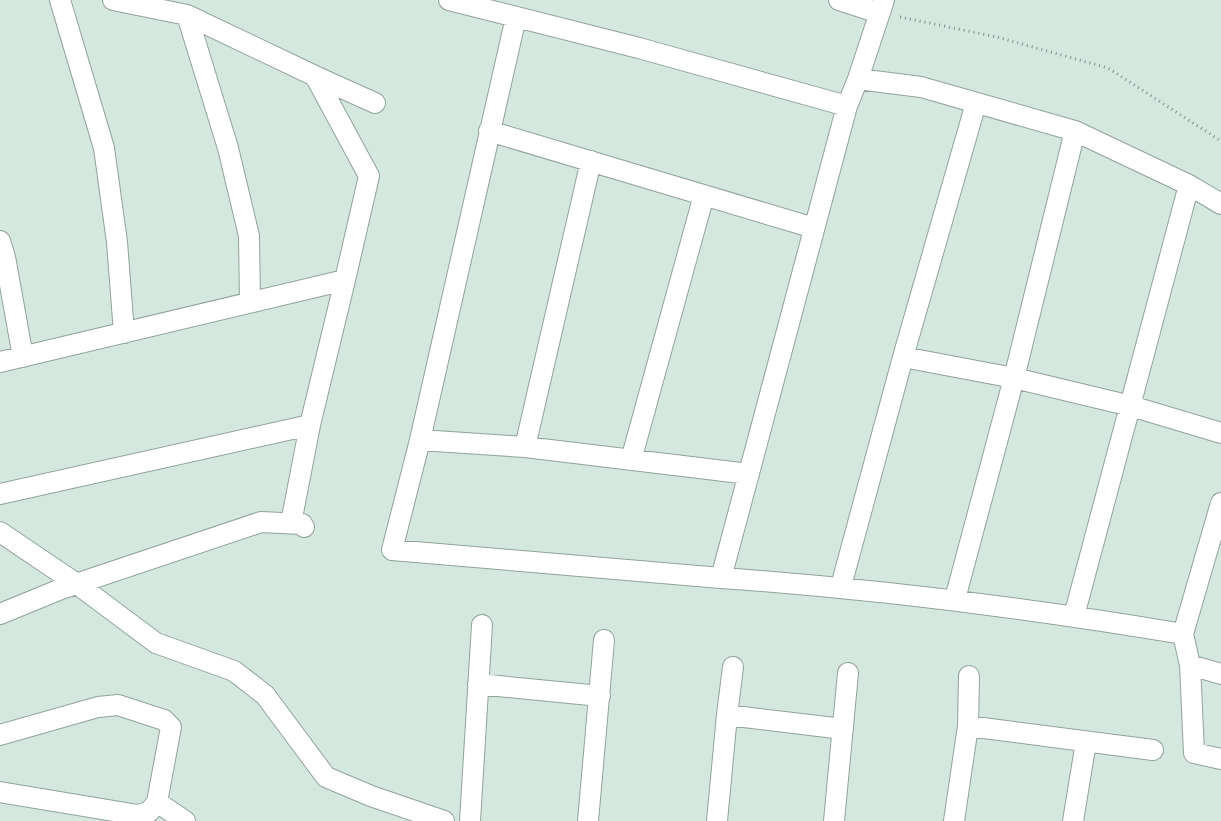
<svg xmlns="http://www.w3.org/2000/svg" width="1221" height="821" font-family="'Exo 2',sans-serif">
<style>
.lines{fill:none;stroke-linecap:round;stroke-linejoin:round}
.street-casing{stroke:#91a39b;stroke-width:22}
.path{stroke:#818f8a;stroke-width:3;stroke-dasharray:1 4;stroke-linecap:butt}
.street{stroke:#fff;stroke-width:20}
</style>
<rect width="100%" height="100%" fill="#d4e8e0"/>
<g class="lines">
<defs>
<path id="street" d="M60 0 104 148 117 242 124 333
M113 0 187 15 315 76 369 176 345 280
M449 0 639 48 847 106 858 79 921 87 1075 131 1189 185 1221 204
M839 0 879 13
M187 15 228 148 249 236 250 302
M516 17 420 440 392 550 721 578 847 106
M315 76 375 103
M858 79 884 0
M489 131 814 228
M0 241 5 257 23 357
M903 357 1014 378 1131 406 1221 433
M0 362 345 280 310 425 0 494
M420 440 525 447 749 474
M525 447 591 161
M631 460 704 195
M291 523 310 425
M0 532 77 584 156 643 234 671 265 695 326 777 371 796 444 821
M721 578C878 589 1028 608 1183 634L1190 665 1194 753 1221 759
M841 586 903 357 976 103
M955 599 1014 378 1075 131
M0 614 61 589 261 522 302 524 304 527
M1074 616 1189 185
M1183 634 1221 503
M1190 665 1221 674
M478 684 600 696
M727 715 733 667
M968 726 969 676
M0 735 98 707 118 705 164 720 171 727 157 802 185 821
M0 792 138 815 149 812 157 802
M470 821 482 625
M588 821 604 640
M717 821 727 715 843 729
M834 821 848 673
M954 821 968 726 1153 750
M1073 821 1086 742"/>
</defs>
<use href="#street" class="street-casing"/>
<path class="path" d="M900 17 997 37 1108 68 1221 141"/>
<use href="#street" class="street"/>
</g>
</svg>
